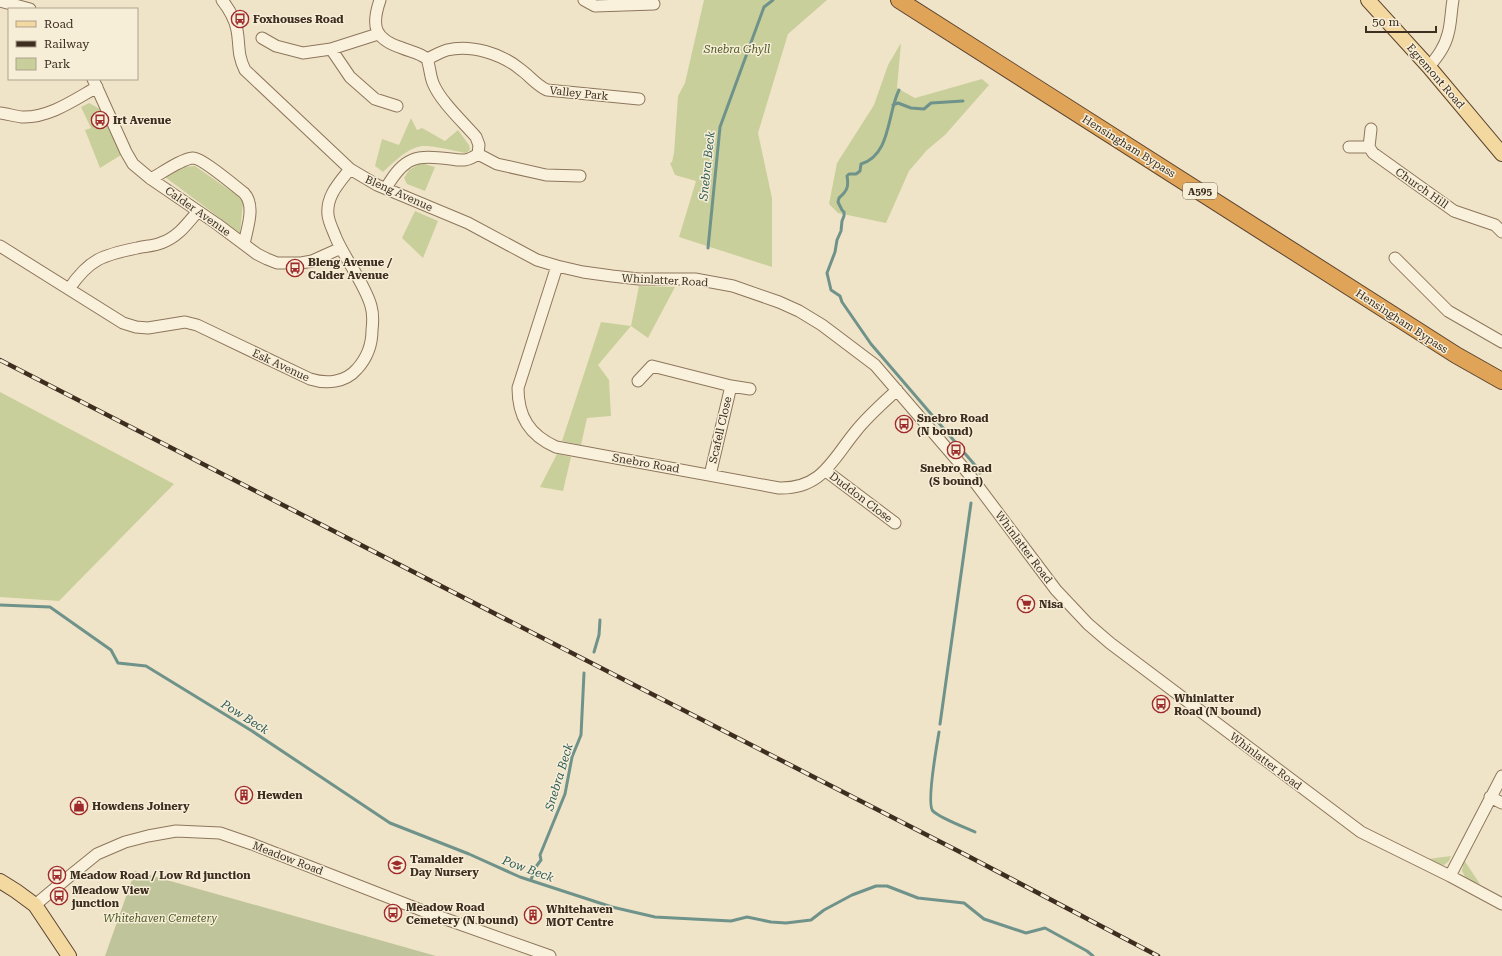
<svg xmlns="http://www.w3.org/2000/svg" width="1502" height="956" font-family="'Roboto Serif',serif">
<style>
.green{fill:#c9cf9b}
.cemetery{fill:#bfc49a}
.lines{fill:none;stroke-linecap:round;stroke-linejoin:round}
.stream{stroke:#6f938a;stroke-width:3}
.minor-casing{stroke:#8d765c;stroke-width:13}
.major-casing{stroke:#5b4430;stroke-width:16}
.highway-casing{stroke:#5b4430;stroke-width:18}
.minor{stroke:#faf1dc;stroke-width:11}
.major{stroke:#f3d9a0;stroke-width:14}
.highway{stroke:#e0a458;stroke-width:16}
.rail-casing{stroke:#3d2e20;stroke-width:4.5}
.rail{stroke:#f7eed8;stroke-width:3;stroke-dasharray:9;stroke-linecap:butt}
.labels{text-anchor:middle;stroke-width:3;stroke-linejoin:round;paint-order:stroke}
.shield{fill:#f7eed8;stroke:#756857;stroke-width:1}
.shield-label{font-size:10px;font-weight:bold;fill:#3d2e20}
.poi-label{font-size:11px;font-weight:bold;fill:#3d2e20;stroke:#f7eed8;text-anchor:start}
.park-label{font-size:11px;font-style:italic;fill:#4d5a26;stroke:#f7eed8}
.street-label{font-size:11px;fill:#3d2e20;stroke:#f7eed8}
.water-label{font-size:12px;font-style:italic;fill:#2f5d5a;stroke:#f7eed8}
</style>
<rect width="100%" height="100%" fill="#f0e4c8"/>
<path class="green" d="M704 0H827L788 34 758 133 772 198V267L679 237 696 181 675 175 670 163 672 162 674 153 678 96 685 83Z
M901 43 897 88 915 98 982 79 989 85 945 135 927 150 909 171 886 223 838 213 829 204 837 163 874 105 888 65Z
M89 103 100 109 121 155 100 168 85 130 91 128 81 107Z
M411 118 417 130 422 128 445 141 458 130 469 145 470 150 466 153C456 151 431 145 422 146 407 148 394 162 383 172L375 166 382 139 399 145Z
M421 163 435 167 425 191 407 184 404 178 409 170Z
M195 166 238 196 243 203 240 233 165 177 184 167Z
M415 211 438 221 423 258 402 238Z
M639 286 675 287 648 338 631 326 598 365 609 380 611 416 587 418 581 445 562 441 601 322 631 326Z
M0 392 174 484 59 601 0 597Z
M557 454 571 457 563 491 540 487Z
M1451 856 1449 861 1444 865 1437 864 1428 859Z
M1464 860 1480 884 1466 879 1462 871Z"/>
<path class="cemetery" d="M135 871 436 956H105Z"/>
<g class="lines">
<path class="stream" d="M899 90C887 114 891 155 861 164L860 171 856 174H849L847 176C849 187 847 191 839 198L838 202 842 210 844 212V216L842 221 841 231 837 240 835 252 827 273 831 290 840 296 842 302 871 344 980 471V473
M893 105 898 103 911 108 924 109 931 103 963 101
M708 248 720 127 764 7 773 0
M0 605 50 607 111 650 118 663 146 666 252 731 390 823 469 854 520 877 612 907 655 917 731 921 747 917 771 922 786 923 811 920 824 910 852 895 876 886H887L918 898 964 903 984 919 1026 933 1045 928 1087 951 1093 956
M594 652 599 635 600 620
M940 724 971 503
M939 732C937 744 926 805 933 811 938 817 966 828 975 832
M531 880 535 868 541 860 540 855 565 794 572 757 581 735 584 673"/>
<defs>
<path id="minor" d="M222 0C229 9 235 19 237 30 240 46 237 54 245 70L350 169 377 185 468 223 537 260 557 266 583 272 612 276 639 279H695L733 286 779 302 799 311 822 325 875 365 968 473 1056 590 1088 624 1110 643 1361 832 1450 876 1502 904
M380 0C371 26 374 39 402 48 411 52 419 52 427 59 430 67 430 76 433 83 440 101 464 123 476 137L479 145 478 154C468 161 463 161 451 159 415 155 405 156 386 188
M584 0 595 6 654 4
M0 1 30 9
M262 38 276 46 303 53 331 49 378 34
M331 49 350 77 375 99 397 106
M427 59C434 56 440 52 447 50 471 44 502 54 520 69 530 76 536 85 547 90L639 99
M1429 67C1437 57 1445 47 1448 34 1451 24 1451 11 1453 0
M93 79 126 152 133 164 151 179 217 224 257 254 267 259 277 263H301L312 261 341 248
M0 113C7 114 15 116 22 117 49 118 74 100 97 87
M1371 129 1369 147 1373 153 1454 211 1495 225 1502 232
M1349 147H1369
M478 154 497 164 546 175 580 176
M151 179C162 173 181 159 193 158 202 158 235 186 244 193 256 206 247 228 244 244
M0 246 123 323 136 327 148 328 185 322 197 325 310 379C326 384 345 383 357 369 367 358 372 345 372 330 373 322 373 313 371 306 365 284 345 259 336 238 333 230 329 223 328 215 326 196 339 183 350 169
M1395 258 1448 311 1502 342
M557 266 518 388C518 416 529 435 556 447L779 488C822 489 832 460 856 431 868 416 883 403 897 390
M69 289C89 259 103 255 137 248 145 246 154 246 161 243 178 237 187 224 198 211
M638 381 652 366 731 386 750 389
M826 471 895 523
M710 475 731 386
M1490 797 1502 803
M1450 876 1502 776
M35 905 71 875 97 854 125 842 148 836 176 831 220 833 252 844 426 912 550 956"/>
<path id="major" d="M1368 0 1429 67 1502 154
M0 881 16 891 35 905 69 956"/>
<path id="highway" d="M899 0 1456 355 1502 381"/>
</defs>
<use href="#minor" class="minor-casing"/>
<use href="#major" class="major-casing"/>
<use href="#highway" class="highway-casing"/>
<use href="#minor" class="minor"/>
<use href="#major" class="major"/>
<use href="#highway" class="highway"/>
<defs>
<path id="rail" d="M0 360 964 854 1158 956"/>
</defs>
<use href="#rail" class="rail-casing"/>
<use href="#rail" class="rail"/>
</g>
<defs>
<symbol id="bus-ring" viewBox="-11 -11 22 22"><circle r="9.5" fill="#f7eed8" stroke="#9e2a2b" stroke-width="1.5"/><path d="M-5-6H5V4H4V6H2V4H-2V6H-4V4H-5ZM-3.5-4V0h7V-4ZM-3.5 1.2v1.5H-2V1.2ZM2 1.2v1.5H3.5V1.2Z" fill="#9e2a2b"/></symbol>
<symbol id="supermarket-ring" viewBox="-11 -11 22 22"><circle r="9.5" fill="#f7eed8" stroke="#9e2a2b" stroke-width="1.5"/><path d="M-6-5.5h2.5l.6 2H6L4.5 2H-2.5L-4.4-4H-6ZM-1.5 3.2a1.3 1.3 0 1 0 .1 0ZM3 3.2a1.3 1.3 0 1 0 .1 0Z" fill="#9e2a2b"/></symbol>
<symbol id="building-ring" viewBox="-11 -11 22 22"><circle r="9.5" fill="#f7eed8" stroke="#9e2a2b" stroke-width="1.5"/><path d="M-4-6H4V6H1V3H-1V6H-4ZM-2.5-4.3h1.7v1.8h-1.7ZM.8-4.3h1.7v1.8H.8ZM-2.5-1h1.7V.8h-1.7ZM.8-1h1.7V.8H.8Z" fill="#9e2a2b"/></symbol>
<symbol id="shop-ring" viewBox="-11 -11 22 22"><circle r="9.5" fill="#f7eed8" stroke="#9e2a2b" stroke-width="1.5"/><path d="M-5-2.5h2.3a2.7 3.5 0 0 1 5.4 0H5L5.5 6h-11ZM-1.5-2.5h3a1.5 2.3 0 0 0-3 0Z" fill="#9e2a2b"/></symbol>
<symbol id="school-ring" viewBox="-11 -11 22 22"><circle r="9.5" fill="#f7eed8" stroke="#9e2a2b" stroke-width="1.5"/><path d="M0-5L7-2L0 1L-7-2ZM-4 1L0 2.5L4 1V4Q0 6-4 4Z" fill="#9e2a2b"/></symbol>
</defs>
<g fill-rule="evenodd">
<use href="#bus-ring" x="230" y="9" width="20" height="20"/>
<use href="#bus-ring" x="90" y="110" width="20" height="20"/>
<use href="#bus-ring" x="285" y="258" width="20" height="20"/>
<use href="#bus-ring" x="894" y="414" width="20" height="20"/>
<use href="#bus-ring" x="946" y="440" width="20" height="20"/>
<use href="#supermarket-ring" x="1016" y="594" width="20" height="20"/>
<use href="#bus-ring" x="1151" y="694" width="20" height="20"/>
<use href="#building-ring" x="234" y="785" width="20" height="20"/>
<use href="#shop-ring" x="69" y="796" width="20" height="20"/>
<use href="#school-ring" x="387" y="855" width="20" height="20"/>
<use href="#bus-ring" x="47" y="865" width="20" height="20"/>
<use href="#bus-ring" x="49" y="886" width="20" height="20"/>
<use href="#bus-ring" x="383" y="903" width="20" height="20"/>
<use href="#building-ring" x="523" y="905" width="20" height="20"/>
</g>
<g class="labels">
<rect class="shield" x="1183" y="183" width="34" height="16" rx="3"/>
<g class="shield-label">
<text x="1200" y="195">A595</text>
</g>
<g class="poi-label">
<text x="253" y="23">Foxhouses Road</text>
<text x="113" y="124">Irt Avenue</text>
<text x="308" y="266">Bleng Avenue /<tspan x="308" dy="13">Calder Avenue</tspan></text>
<text x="917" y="422">Snebro Road<tspan x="917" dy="13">(N bound)</tspan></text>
<text x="956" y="472" text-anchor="middle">Snebro Road<tspan x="956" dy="13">(S bound)</tspan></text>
<text x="1039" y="608">Nisa</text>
<text x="1174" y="702">Whinlatter<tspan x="1174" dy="13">Road (N bound)</tspan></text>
<text x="257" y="799">Hewden</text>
<text x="92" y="810">Howdens Joinery</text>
<text x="410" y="863">Tamalder<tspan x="410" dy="13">Day Nursery</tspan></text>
<text x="70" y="879">Meadow Road / Low Rd junction</text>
<text x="72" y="894">Meadow View<tspan x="72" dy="13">junction</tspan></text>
<text x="406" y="911">Meadow Road<tspan x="406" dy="13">Cemetery (N bound)</tspan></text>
<text x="546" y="913">Whitehaven<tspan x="546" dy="13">MOT Centre</tspan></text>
</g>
<g class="park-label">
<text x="737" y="53">Snebra Ghyll</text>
<text x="160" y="922">Whitehaven Cemetery</text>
</g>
<g class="street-label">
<text transform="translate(1436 76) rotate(49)" y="4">Egremont Road</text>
<text transform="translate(579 93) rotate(6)" y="4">Valley Park</text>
<text transform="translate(1129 146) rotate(32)" y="4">Hensingham Bypass</text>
<text transform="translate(1422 188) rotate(35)" y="4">Church Hill</text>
<text transform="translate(399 193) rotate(24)" y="4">Bleng Avenue</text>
<text transform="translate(198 211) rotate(35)" y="4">Calder Avenue</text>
<text transform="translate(665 280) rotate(3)" y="4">Whinlatter Road</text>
<text transform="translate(1402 321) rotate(33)" y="4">Hensingham Bypass</text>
<text transform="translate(281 365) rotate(25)" y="4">Esk Avenue</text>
<text transform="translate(720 430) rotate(-77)" y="4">Scafell Close</text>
<text transform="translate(646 463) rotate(10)" y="4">Snebro Road</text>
<text transform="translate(861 497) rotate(37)" y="4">Duddon Close</text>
<text transform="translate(1024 547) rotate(53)" y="4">Whinlatter Road</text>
<text transform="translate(1266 761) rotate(37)" y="4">Whinlatter Road</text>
<text transform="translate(288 858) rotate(21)" y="4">Meadow Road</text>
</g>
<g class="water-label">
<text transform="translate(707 166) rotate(-84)" y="4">Snebra Beck</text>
<text transform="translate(245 717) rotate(32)" y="4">Pow Beck</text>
<text transform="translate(559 777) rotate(-73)" y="4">Snebra Beck</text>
<text transform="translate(528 869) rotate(20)" y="4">Pow Beck</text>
</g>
</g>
<rect x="8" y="8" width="130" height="72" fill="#f7eed8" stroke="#ada18e"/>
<rect x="16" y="21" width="20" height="6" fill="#f3d9a0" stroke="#ada18e"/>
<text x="44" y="28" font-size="12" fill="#3d2e20">Road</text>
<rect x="16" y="41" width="20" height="6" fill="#3d2e20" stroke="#ada18e"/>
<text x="44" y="48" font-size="12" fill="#3d2e20">Railway</text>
<rect x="16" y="58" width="20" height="12" fill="#c9cf9b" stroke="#ada18e"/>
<text x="44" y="68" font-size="12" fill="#3d2e20">Park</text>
<path d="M1366 26v6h70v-6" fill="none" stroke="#3d2e20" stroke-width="2"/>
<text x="1372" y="26" font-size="12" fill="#3d2e20" stroke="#f7eed8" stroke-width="3" paint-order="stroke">50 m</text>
</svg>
